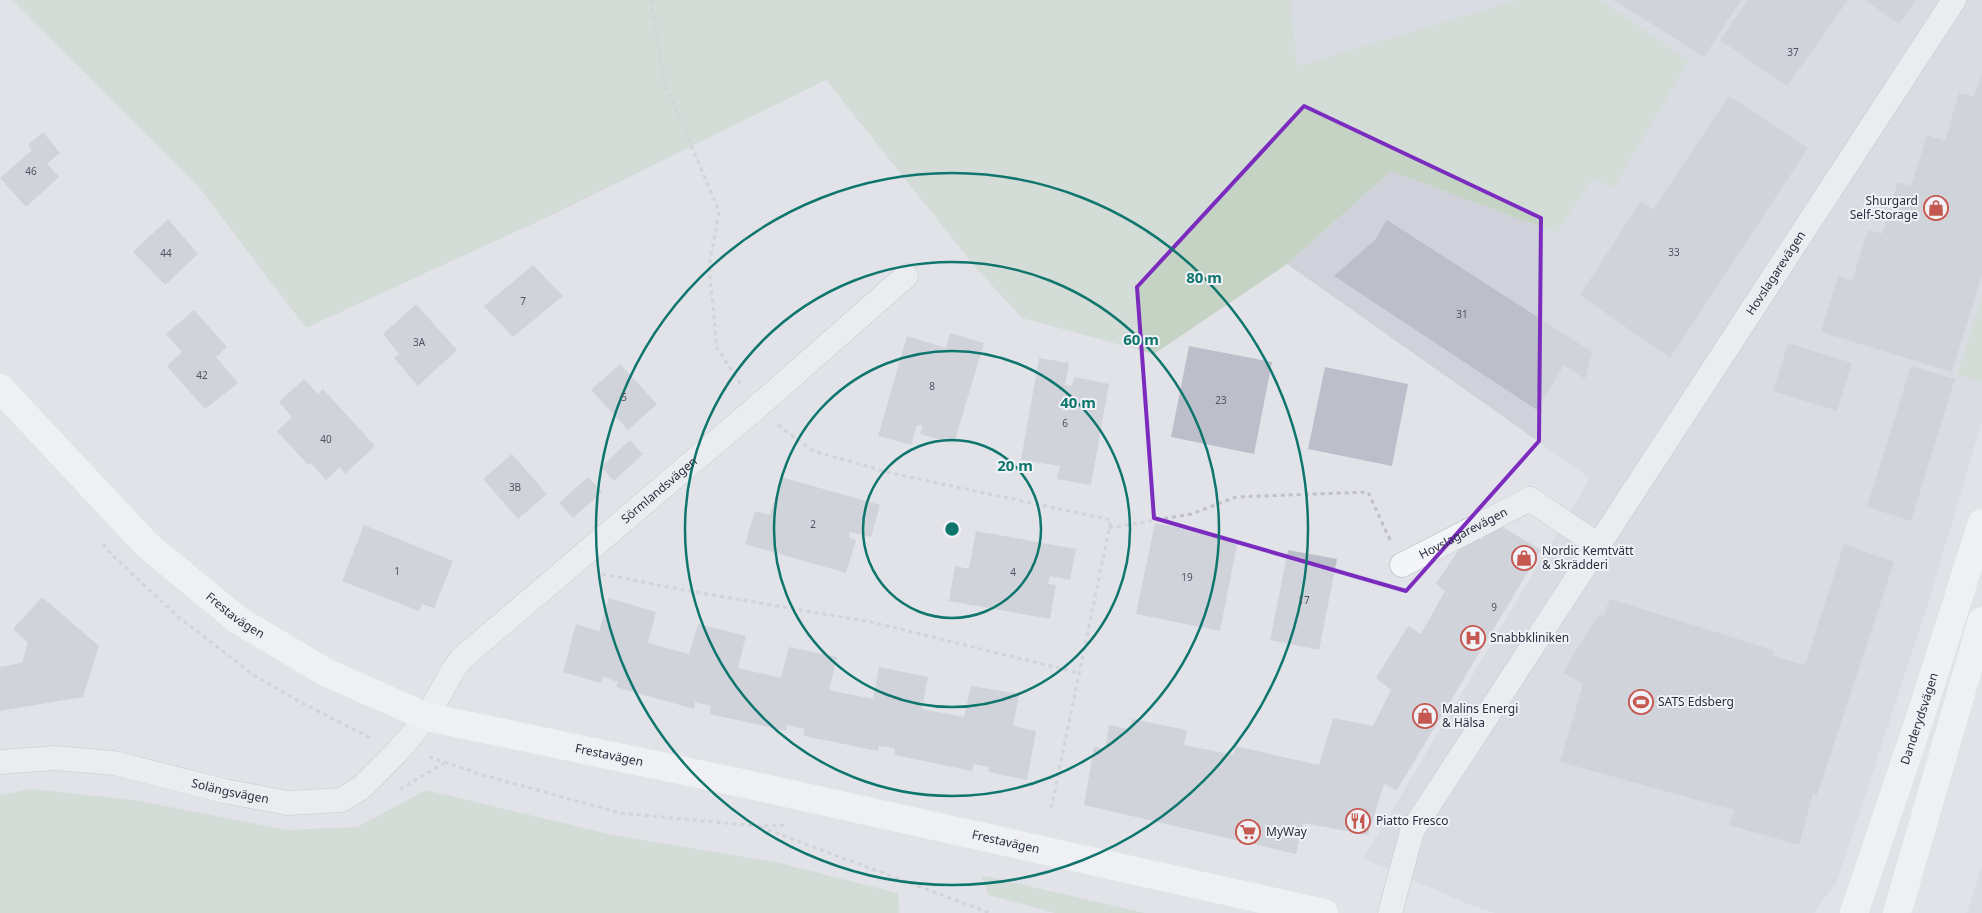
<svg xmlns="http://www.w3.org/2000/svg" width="1982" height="913" font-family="'Noto Sans',sans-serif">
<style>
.built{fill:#d0d2db}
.green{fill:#c4d3c4}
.building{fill:#bcbec9}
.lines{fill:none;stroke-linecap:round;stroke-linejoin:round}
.street-casing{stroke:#a7a9b3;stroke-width:25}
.path{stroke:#c0c1c8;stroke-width:3;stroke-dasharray:4 4;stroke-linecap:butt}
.street{stroke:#f4f5f8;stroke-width:24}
.secondary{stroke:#fff;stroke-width:28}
.marked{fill:none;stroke:#7b2cbf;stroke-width:4;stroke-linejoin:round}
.ring{fill:none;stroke:#0f766e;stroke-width:2.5}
.labels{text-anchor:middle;stroke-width:4;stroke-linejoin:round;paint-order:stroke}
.number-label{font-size:10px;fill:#4f5262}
.poi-label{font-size:12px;fill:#2b2e40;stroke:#f1f2f7;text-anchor:start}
.street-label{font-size:12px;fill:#2b2e40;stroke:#f1f2f7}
.centre{fill:#0f766e;stroke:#f1f2f7;stroke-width:2.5}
.ring-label{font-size:15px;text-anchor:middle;font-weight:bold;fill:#0f766e;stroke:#f1f2f7;stroke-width:4;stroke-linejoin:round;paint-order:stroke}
</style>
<rect width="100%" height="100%" fill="#e2e3e9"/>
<path class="built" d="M1291 0H1516L1297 67Z
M1601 0H1982V300L1957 375 1982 383V421L1927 607 1837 881 1814 913H1495L1471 905 1363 859 1590 478 1287 264 1391 171 1557 233Z
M1982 867V913H1967Z"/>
<path class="green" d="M13 0H1291L1297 66 1516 0H1601L1689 61 1614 187 1592 179 1557 233 1391 171 1287 264 1154 354 1022 318 976 268 826 80 550 216 306 328 197 185Z
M1982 298V383L1957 375Z
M31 789 134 800 287 830 357 827 426 790 613 835 775 862 898 893 899 913H0V795Z
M981 875 1145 913H1055L988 895Z"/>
<path class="building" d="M1614 0H1741L1704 57Z
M1748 0H1848L1787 86 1720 40Z
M1865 0H1916L1899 24Z
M1982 73V274L1952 372 1821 332 1838 276 1852 281 1868 230 1882 234 1898 182 1911 186 1927 135 1945 141 1959 93 1974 97Z
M1729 96 1808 148 1670 358 1580 295 1641 201 1653 210Z
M43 132 60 153 47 164 59 177 26 207 0 178 32 150 28 145Z
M168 219 198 254 165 285 133 252Z
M1387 220 1592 352 1585 379 1564 365 1537 410 1334 276 1375 240Z
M533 265 563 296 513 337 484 306Z
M416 304 457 350 418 386 394 358 399 354 383 334Z
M194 310 227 347 216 357 238 383 205 409 167 366 182 352 166 334Z
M950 333 984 343 954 443 920 434 923 426 917 425 911 445 878 436 907 336 946 348Z
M1788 343 1852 363 1837 411 1773 391Z
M1189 346 1272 362 1254 454 1171 437Z
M1039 358 1069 363 1065 385 1072 386 1074 377 1109 384 1091 485 1057 479 1060 466 1021 460Z
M620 364 657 404 628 430 591 390Z
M1911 366 1955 379 1911 521 1867 507Z
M1325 367 1408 384 1392 466 1308 449Z
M304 379 318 394 323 389 375 446 345 474 340 467 326 480 311 463 308 465 277 431 292 417 279 402Z
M630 440 643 454 614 481 601 467Z
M512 454 547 494 518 519 483 479Z
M588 477 602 492 573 518 559 503Z
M781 477 880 505 871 537 850 532 849 538 856 540 846 573 745 544 755 511 770 515Z
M1494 522 1541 550 1397 790 1384 784 1368 835 1303 823 1296 854 1084 805 1094 747 1105 749 1109 725 1129 729 1132 719 1187 730 1184 745 1234 755 1235 746 1319 765 1333 718 1373 726 1391 690 1376 678 1408 626 1421 634 1445 591 1436 584 1470 532 1482 540Z
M1155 523 1238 540 1220 631 1136 614Z
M364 525 453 561 434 608 422 604 419 611 342 581Z
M976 531 1076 549 1070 580 1050 576 1048 584 1056 585 1050 619 949 601 955 566 969 569Z
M1844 544 1894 562 1817 795 1813 793 1799 845 1729 825 1734 810 1560 762 1583 684 1563 672 1599 614 1603 616 1610 599 1773 650V656L1805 665Z
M1288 550 1337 559 1319 650 1270 640Z
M42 597 99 646 83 697 0 711V667L22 663 28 643 13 629Z
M609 598 656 612 648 643 689 654 698 624 746 636 738 668 781 678 789 647 837 657 829 690 873 699 879 667 928 677 922 709 964 717 971 686 1019 694 1013 726 1036 731 1027 780 988 772 989 767 974 764 972 771 895 755V749L888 747 879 746 878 751 804 736V729L787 725 786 731 710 714 711 706 695 702 694 709 616 687 618 682 603 677 601 683 563 672 576 624 599 631Z"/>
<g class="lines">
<defs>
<g id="street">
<path id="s1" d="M1402 565 1530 499 1598 545"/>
<path id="s2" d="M0 762 55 758 114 763 224 791 288 803 341 800 361 788 398 751 427 717 453 670 462 658 756 408 906 276"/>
<path id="s3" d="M1390 913 1412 831 1954 0"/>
</g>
</defs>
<use href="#street" class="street-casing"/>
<path class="path" d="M651 0 665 83 719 211 709 267 717 348 742 386
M778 425 813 451 891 473 1111 520 1051 809
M1109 528 1191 514 1236 497 1368 492 1391 542
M103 544 112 555 176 615 255 676 302 703 373 739
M602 574 689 591 871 622 1079 673
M429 757 483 775 620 813 757 826 786 825
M400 789 444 763
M760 827 990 913"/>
<use href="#street" class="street"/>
<g class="secondary">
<path id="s4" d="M0 388 147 545 238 620 325 672 427 717 737 782 1324 913"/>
<path id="s5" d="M1854 913 1921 715 1982 523"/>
<path d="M1897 913 1982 621"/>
</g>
</g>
<path d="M0 0H1982V913H0ZM1304 106 1541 218 1539 441 1406 591 1154 518 1137 287Z" fill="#e2e3e9" fill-opacity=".55" fill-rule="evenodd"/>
<path class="marked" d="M1304 106 1541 218 1539 441 1406 591 1154 518 1137 287Z"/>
<g class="ring">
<circle cx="952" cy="529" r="89"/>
<circle cx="952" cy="529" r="178"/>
<circle cx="952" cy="529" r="267"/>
<circle cx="952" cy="529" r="356"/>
</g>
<defs>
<symbol id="shop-ring" viewBox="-11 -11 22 22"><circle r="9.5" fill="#f1f2f7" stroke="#c55850" stroke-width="1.5"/><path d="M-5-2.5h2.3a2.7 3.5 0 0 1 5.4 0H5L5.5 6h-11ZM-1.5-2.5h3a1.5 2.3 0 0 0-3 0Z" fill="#c55850"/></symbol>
<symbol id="hospital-ring" viewBox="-11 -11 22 22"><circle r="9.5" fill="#f1f2f7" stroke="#c55850" stroke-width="1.5"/><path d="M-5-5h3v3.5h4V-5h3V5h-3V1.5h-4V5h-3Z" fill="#c55850"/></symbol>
<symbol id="stadium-ring" viewBox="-11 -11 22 22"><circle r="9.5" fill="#f1f2f7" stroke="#c55850" stroke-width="1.5"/><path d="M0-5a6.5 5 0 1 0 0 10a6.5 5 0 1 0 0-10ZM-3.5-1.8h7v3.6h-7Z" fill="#c55850"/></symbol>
<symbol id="restaurant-ring" viewBox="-11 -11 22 22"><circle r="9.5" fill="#f1f2f7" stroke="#c55850" stroke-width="1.5"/><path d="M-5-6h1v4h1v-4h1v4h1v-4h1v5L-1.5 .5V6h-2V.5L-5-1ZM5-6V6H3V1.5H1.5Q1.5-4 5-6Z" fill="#c55850"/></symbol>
<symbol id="supermarket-ring" viewBox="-11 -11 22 22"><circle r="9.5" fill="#f1f2f7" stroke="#c55850" stroke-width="1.5"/><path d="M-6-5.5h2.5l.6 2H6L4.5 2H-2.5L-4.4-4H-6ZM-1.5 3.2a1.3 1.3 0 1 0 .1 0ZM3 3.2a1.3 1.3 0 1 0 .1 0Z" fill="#c55850"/></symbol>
</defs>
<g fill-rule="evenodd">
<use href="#shop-ring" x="1922" y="194" width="28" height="28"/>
<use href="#shop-ring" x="1510" y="544" width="28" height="28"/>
<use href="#hospital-ring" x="1459" y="624" width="28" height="28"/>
<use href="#stadium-ring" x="1627" y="688" width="28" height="28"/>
<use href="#shop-ring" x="1411" y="702" width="28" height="28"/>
<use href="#restaurant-ring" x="1344" y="807" width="28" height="28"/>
<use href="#supermarket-ring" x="1234" y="818" width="28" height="28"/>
</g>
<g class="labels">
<g class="number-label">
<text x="1793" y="56">37</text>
<text x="31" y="175">46</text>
<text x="1674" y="256">33</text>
<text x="166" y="257">44</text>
<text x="523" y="305">7</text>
<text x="1462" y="318">31</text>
<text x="419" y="346">3A</text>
<text x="202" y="379">42</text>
<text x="932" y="390">8</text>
<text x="624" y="401">5</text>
<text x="1221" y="404">23</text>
<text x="1065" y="427">6</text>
<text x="326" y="443">40</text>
<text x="515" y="491">3B</text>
<text x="813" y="528">2</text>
<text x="397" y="575">1</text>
<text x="1013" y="576">4</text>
<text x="1187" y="581">19</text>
<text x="1304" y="604">17</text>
<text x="1494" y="611">9</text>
</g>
<g class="poi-label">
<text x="1918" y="205" text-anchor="end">Shurgard<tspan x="1918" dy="14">Self-Storage</tspan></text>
<text x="1542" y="555">Nordic Kemtvätt<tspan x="1542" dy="14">&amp; Skrädderi</tspan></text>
<text x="1490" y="642">Snabbkliniken</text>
<text x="1658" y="706">SATS Edsberg</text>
<text x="1442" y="713">Malins Energi<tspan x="1442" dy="14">&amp; Hälsa</tspan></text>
<text x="1376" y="825">Piatto Fresco</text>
<text x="1266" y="836">MyWay</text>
</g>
<g class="street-label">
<text dy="4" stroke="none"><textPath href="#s3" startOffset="751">Hovslagarevägen</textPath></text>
<text dy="4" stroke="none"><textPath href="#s2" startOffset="794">Sörmlandsvägen</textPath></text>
<text dy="4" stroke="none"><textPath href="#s1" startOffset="69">Hovslagarevägen</textPath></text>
<text dy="4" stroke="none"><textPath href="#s4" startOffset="328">Frestavägen</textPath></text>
<text dy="4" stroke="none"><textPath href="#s5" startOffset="205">Danderydsvägen</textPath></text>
<text dy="4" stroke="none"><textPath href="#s4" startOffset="732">Frestavägen</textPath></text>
<text dy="4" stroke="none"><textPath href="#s2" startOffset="234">Solängsvägen</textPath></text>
<text dy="4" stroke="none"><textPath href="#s4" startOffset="1138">Frestavägen</textPath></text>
</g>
</g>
<circle cx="952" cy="529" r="8" class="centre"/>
<g class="ring-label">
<text x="1204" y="283">80 m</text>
<text x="1141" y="345">60 m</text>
<text x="1078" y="408">40 m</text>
<text x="1015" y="471">20 m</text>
</g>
</svg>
